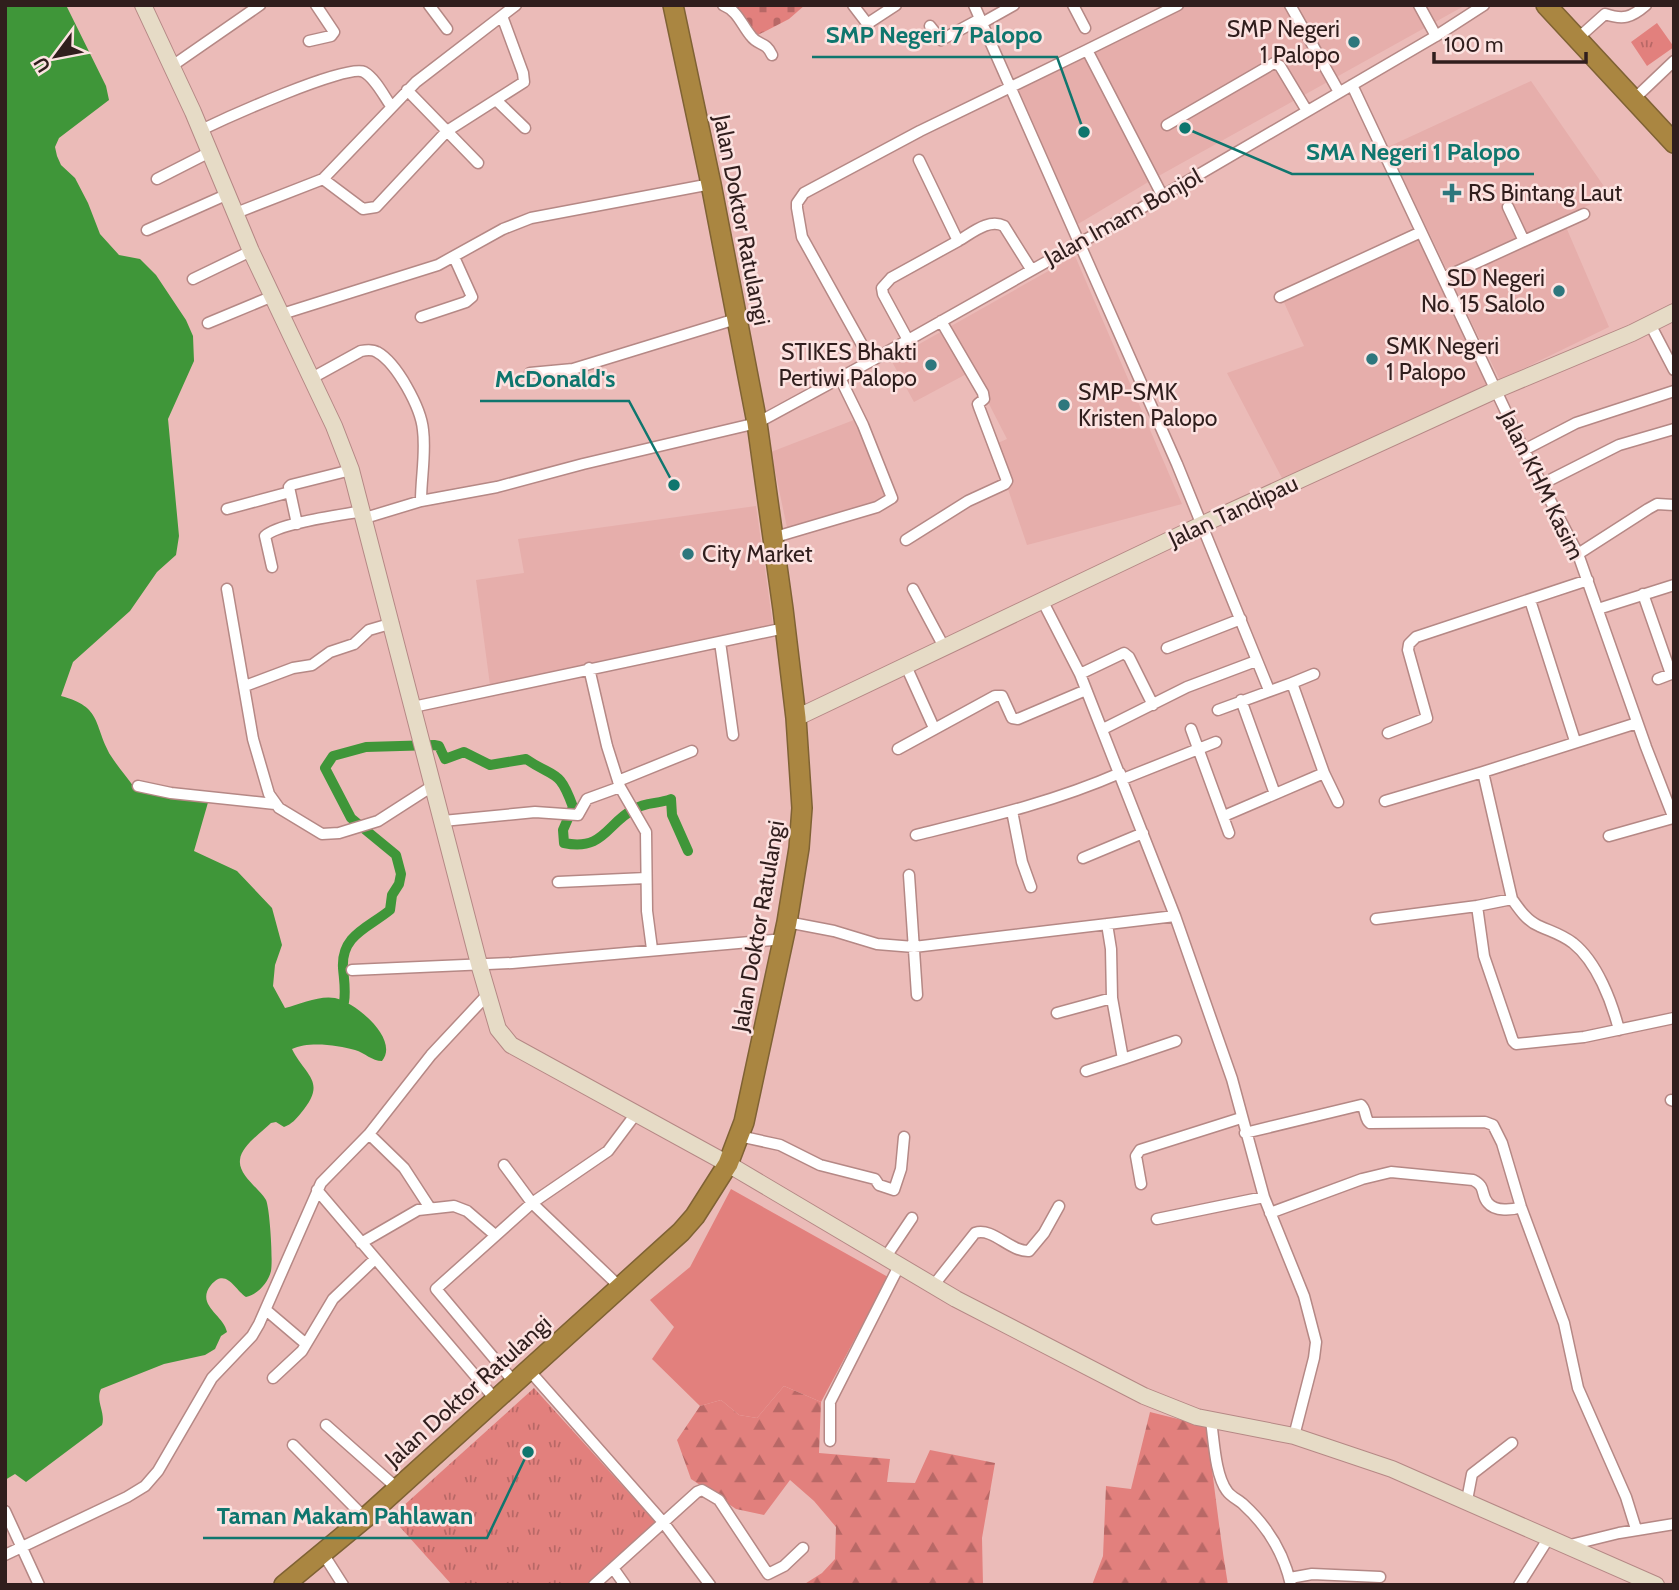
<svg xmlns="http://www.w3.org/2000/svg" width="1679" height="1590" font-family="Cabin,sans-serif">
<style>
.built{fill:#e6aeab}
.green{fill:#e2807d}
.forest{fill:url(#forest-firs)}
.cemetery{fill:url(#cemetery-stones)}
.park{fill:url(#park-tufts)}
.water{fill:#3f9639}
.lines{fill:none;stroke-linecap:round;stroke-linejoin:round}
.canal{stroke:#3f9639;stroke-width:10}
.street-casing{stroke:#b58885;stroke-width:13}
.secondary-casing{stroke:#b58885;stroke-width:18}
.highway-casing{stroke:#7f6234;stroke-width:22}
.street{stroke:#fff;stroke-width:10}
.secondary{stroke:#e6dbc6;stroke-width:16}
.highway{stroke:#aa8641;stroke-width:19}
.poi-dot{fill:#2e777d;stroke:#fce3e1;stroke-width:2.5}
.labels{text-anchor:middle;stroke-width:5;stroke-linejoin:round;paint-order:stroke}
.poi-label{font-size:23px;fill:#301e1d;stroke:#fce3e1;text-anchor:start}
.street-label{font-size:23px;fill:#301e1d;stroke:#fce3e1}
.leader{fill:none;stroke:#0f766e;stroke-width:2.5}
.callout-dot{fill:#0f766e;stroke:#fce3e1;stroke-width:2.5}
.callout-label{font-size:24px;text-anchor:middle;font-weight:bold;fill:#0f766e;stroke:#fce3e1;stroke-width:5;stroke-linejoin:round;paint-order:stroke}
</style>
<defs>
<pattern id="forest-firs" width="22" height="20" patternUnits="userSpaceOnUse" patternTransform="scale(1.75)"><rect width="22" height="20" fill="#e2807d"/><path d="M5 1l3.5 6h-7zM16 11l3.5 6h-7z" fill="#b86866"/></pattern>
<pattern id="cemetery-stones" width="16" height="16" patternUnits="userSpaceOnUse" patternTransform="scale(1.75)"><rect width="16" height="16" fill="#e2807d"/><path d="M2 7V4a2 2 0 0 1 4 0v3zM10 15v-3a2 2 0 0 1 4 0v3z" fill="#b86866"/></pattern>
<pattern id="park-tufts" width="24" height="20" patternUnits="userSpaceOnUse" patternTransform="scale(1.75)"><rect width="24" height="20" fill="#e2807d"/><path d="M3 7l-1-3M5 7V3M7 7l1-3M15 17l-1-3M17 17v-4M19 17l1-3" fill="none" stroke="#b86866"/></pattern>
</defs>
<rect width="100%" height="100%" fill="#ebbbb8"/>
<path class="built" d="M1183 5H1464V6L1155 178 1078 224 1016 86Z
M1531 81 1610 195 1448 272 1388 147Z
M1566 227 1609 327 1500 380 1451 281Z
M1419 236 1490 383 1283 480 1227 373 1304 346 1281 296Z
M1075 256 1182 504 1027 545 993 445 1007 439 972 371 914 402 891 360Z
M859 418 892 501 788 532 771 452Z
M756 506 773 626 490 685 476 580 524 573 518 539Z"/>
<path class="green" d="M731 1189 888 1277 821 1402 784 1386 757 1418 739 1415 721 1400 700 1406 652 1359 674 1327 650 1300 690 1267Z"/>
<path class="forest" d="M784 1386 821 1402 819 1453 890 1459 887 1482 915 1483 930 1450 995 1463 982 1538 983 1585H803L822 1573 835 1559 836 1527 814 1501 790 1480 764 1515 736 1509 691 1479 677 1440 700 1406 721 1400 739 1415 757 1418Z
M1150 1412 1206 1426C1214 1479 1219 1532 1228 1585H1092L1103 1556 1106 1486 1131 1489Z"/>
<path class="cemetery" d="M736 5H805L789 19 754 37Z"/>
<path class="park" d="M1657 23 1674 47 1647 66 1631 42Z
M534 1388 658 1525 592 1585H452L391 1517Z"/>
<path class="water" d="M5 5H66L106 86 109 100 59 138 55 147 57 156 61 165 75 178 88 203 100 234 119 255 140 259 156 275 186 320 193 336 194 361 168 419 179 536 176 555 157 572 130 611 73 662 61 696C103 707 93 725 111 756 118 767 127 777 134 787L209 799 194 851 237 871 272 908 282 945 275 965 273 986 285 1008C300 1004 320 995 335 998 355 1002 400 1039 382 1061 372 1061 365 1053 355 1050 338 1045 308 1041 292 1049 305 1076 328 1081 301 1113 296 1119 292 1124 284 1127L276 1122 271 1123C262 1132 241 1146 240 1160 238 1175 259 1188 266 1200 270 1209 273 1261 271 1271 268 1283 258 1294 246 1297 235 1290 226 1267 211 1285 195 1305 224 1315 227 1332L221 1336 215 1349 205 1355 164 1364 101 1389C95 1401 106 1413 102 1425L26 1482 15 1474 5 1480Z"/>
<g class="lines">
<path class="canal" d="M344 1002C346 990 344 980 343 968 341 935 368 928 390 910L392 895 399 884 401 874 396 855 351 818 325 768 333 756 366 747 434 745 439 746 445 759 464 752 490 765 526 759C555 779 559 768 573 807L563 830 564 843C604 851 606 824 634 809 646 802 659 804 671 799L672 815 688 851"/>
<defs>
<path id="street" d="M429 5 447 29
M723 5C738 11 741 24 751 36 758 46 766 41 772 55
M853 5 866 22H870L896 5
M974 5 1177 464 1269 690
M1073 5 1085 28
M1290 5 1339 92
M1419 5 1436 36
M502 16 523 73 524 82 447 131 376 207 363 209 323 179 416 82 516 5
M982 23 1014 5
M930 26 941 40 980 19
M1577 39 1605 14C1623 20 1631 18 1646 5
M309 41 331 36 334 32 316 5
M1087 50 1178 5
M172 66 260 5
M1352 85 1524 450 1578 554 1646 747 1674 819
M407 90 478 163
M496 100 525 128
M1633 100 1674 61
M1167 125 1274 63 1280 66 1307 111
M201 130C224 119 347 63 364 72 375 78 384 96 391 106
M157 179 210 152
M236 213 323 179
M147 230 228 194
M958 241C972 233 989 218 1004 226L1031 269
M1524 241 1584 214
M1443 278 1524 241 1508 207
M193 279 251 251
M1280 297 1421 232
M282 314 438 265 503 229 531 218 711 184
M421 317 466 302 472 297 454 257
M208 323 273 296
M1650 324 1674 370
M908 340 883 294 882 288 891 278 958 241 919 160
M871 361 802 237 797 208V203L804 193 920 131 1087 50 1162 195
M530 373 573 369 736 319
M312 378 361 351C366 350 372 349 377 352 397 363 421 408 423 430 426 453 421 478 421 501L365 518
M1524 450 1576 423 1674 391
M1542 484 1619 445 1674 429
M421 501 497 487 583 464 757 423 871 361 1133 213 1436 36 1484 5
M227 509 290 492
M297 524 289 487 291 485 351 470
M772 538 877 507 892 498 863 425 840 378
M906 540 968 501 1005 484 1007 481 979 407 978 404 984 399 983 393 941 321
M1578 554 1648 509 1657 504 1674 505
M272 567 265 536C278 523 342 515 363 511
M227 589 253 739 269 794 279 808 322 834 339 833 378 821 434 785
M913 589 944 647
M1643 594 1671 674 1658 679
M1042 600 1080 674 1175 916 1232 1079 1264 1197 1304 1296 1316 1342 1314 1358 1294 1436
M1530 600 1575 741
M1598 609 1674 585
M720 642 733 735
M1167 648 1241 619
M906 666 934 728
M589 668 607 746 620 787 646 832 647 911 652 949
M1080 674 1124 653 1129 657 1153 705
M1292 683 1314 674
M245 686 293 668 312 665 330 652 354 644 369 630 393 623
M1241 700 1275 794
M413 707 785 628
M1218 710 1292 683 1324 773 1224 816
M1637 723 1483 772 1512 899 1477 906 1484 956 1513 1041 1516 1044 1584 1037 1674 1018
M1103 729 1187 687 1256 661
M1191 729 1229 833
M1388 733 1427 718 1408 650 1409 644 1416 637 1588 580
M898 749 995 696H1002L1012 718 1018 719 1086 690
M1324 773 1338 802
M1123 779 1216 742
M618 781 692 751
M138 786 171 793 275 804
M1385 801 1483 772
M1012 811 1022 862 1031 887
M443 821 535 812 578 815 587 799 620 787
M916 835C985 818 1054 802 1120 773
M1609 836 1673 818
M1083 858 1143 833
M909 875 917 995
M558 882 646 878
M1512 899C1519 909 1527 921 1539 926 1552 932 1561 934 1573 943 1597 962 1612 1002 1619 1030
M1376 919 1477 906
M787 922 834 931 877 944 914 947 1175 916
M1107 924 1111 949 1112 998 1123 1059 1176 1041
M352 970 512 963 784 939
M1057 1013 1112 998
M1086 1071 1123 1059
M1671 1100 1674 1101
M1245 1133 1361 1105C1367 1110 1364 1119 1370 1123L1485 1122 1493 1125 1502 1143 1521 1207 1564 1323 1578 1388 1626 1497 1636 1529
M369 1134 404 1168 430 1208
M739 1136 780 1145 820 1165 875 1179 879 1185 894 1190 901 1169 904 1137
M504 1165 532 1203 621 1288
M1141 1184 1136 1156 1140 1150 1241 1118
M317 1190 495 1399
M1270 1213 1362 1179 1391 1172 1473 1180C1487 1187 1480 1194 1488 1203 1495 1212 1513 1210 1521 1207
M1157 1219 1264 1197
M361 1243 418 1210 454 1206 467 1211 495 1235
M885 1258 912 1218
M933 1286 975 1233C993 1227 1010 1252 1029 1251L1044 1233 1059 1206
M266 1310 306 1344
M528 1369 663 1522 710 1585
M273 1378 302 1351 333 1299 375 1259
M514 1382 436 1289 532 1203 608 1151 635 1115
M1211 1421C1214 1440 1215 1475 1227 1491 1231 1497 1239 1500 1244 1505 1267 1526 1284 1554 1291 1585
M326 1425 397 1488
M830 1441V1402L899 1266
M293 1445 365 1518
M1467 1500 1472 1474 1512 1443
M5 1511 39 1585
M1566 1546 1619 1533 1674 1524
M322 1552 343 1585
M5 1555 127 1497 145 1486 158 1471 212 1378 252 1336 259 1324 321 1183 369 1134 431 1055 488 994
M613 1568 625 1585
M1290 1578 1312 1574 1380 1577
M594 1585 697 1492 702 1490 719 1500 768 1574 784 1566 803 1548
M1519 1585 1548 1539"/>
<path id="secondary" d="M143 5 193 112 251 251 334 426 351 470 479 964 498 1029 511 1045 728 1164 956 1299 1144 1396 1197 1417 1294 1436 1392 1469 1656 1585
M796 718 1203 524 1496 390 1632 333 1674 312"/>
<path id="highway" d="M1546 5 1674 143
M284 1585 365 1518 681 1232 695 1216 728 1164 744 1122 787 922 799 848 802 808 796 718 783 609 757 423 711 184 673 5"/>
</defs>
<use href="#street" class="street-casing"/>
<use href="#secondary" class="secondary-casing"/>
<use href="#highway" class="highway-casing"/>
<use href="#street" class="street"/>
<use href="#secondary" class="secondary"/>
<use href="#highway" class="highway"/>
</g>
<g class="poi-dot">
<circle cx="1354" cy="42" r="7"/>
<path d="M1448.5 182.5h7v7h7v7h-7v7h-7v-7h-7v-7h7z"/>
<circle cx="1559" cy="291" r="7"/>
<circle cx="1372" cy="359" r="7"/>
<circle cx="931" cy="365" r="7"/>
<circle cx="1064" cy="405" r="7"/>
<circle cx="688" cy="554" r="7"/>
</g>
<g class="labels">
<g class="poi-label">
<text x="1340" y="37" text-anchor="end">SMP Negeri<tspan x="1340" dy="26">1 Palopo</tspan></text>
<text x="1468" y="201">RS Bintang Laut</text>
<text x="1545" y="286" text-anchor="end">SD Negeri<tspan x="1545" dy="26">No. 15 Salolo</tspan></text>
<text x="1386" y="354">SMK Negeri<tspan x="1386" dy="26">1 Palopo</tspan></text>
<text x="917" y="360" text-anchor="end">STIKES Bhakti<tspan x="917" dy="26">Pertiwi Palopo</tspan></text>
<text x="1078" y="400">SMP-SMK<tspan x="1078" dy="26">Kristen Palopo</tspan></text>
<text x="702" y="562">City Market</text>
</g>
<g class="street-label">
<text transform="translate(1123 217) rotate(-29)" y="8">Jalan Imam Bonjol</text>
<text transform="translate(742 220) rotate(79)" y="8">Jalan Doktor Ratulangi</text>
<text transform="translate(1542 485) rotate(64)" y="8">Jalan KHM Kasim</text>
<text transform="translate(1233 511) rotate(-25)" y="8">Jalan Tandipau</text>
<text transform="translate(758 926) rotate(-80)" y="8">Jalan Doktor Ratulangi</text>
<text transform="translate(468 1391) rotate(-42)" y="8">Jalan Doktor Ratulangi</text>
</g>
</g>
<path class="leader" d="M1084 132L1057 57H812M1185 128L1292 174H1534M674 485L629 401H480M528 1452L487 1538H203"/>
<g class="callout-dot">
<circle cx="1084" cy="132" r="7"/>
<circle cx="1185" cy="128" r="7"/>
<circle cx="674" cy="485" r="7"/>
<circle cx="528" cy="1452" r="7"/>
</g>
<g class="callout-label">
<text x="934" y="43">SMP Negeri 7 Palopo</text>
<text x="1413" y="160">SMA Negeri 1 Palopo</text>
<text x="555" y="387">McDonald's</text>
<text x="345" y="1524">Taman Makam Pahlawan</text>
</g>
<rect width="1679" height="1590" fill="none" stroke="#301e1d" stroke-width="14"/>
<g transform="translate(56 56) rotate(238)" stroke="#fce3e1" stroke-width="5" paint-order="stroke">
<path d="M0-5L12 26L0 18L-12 26Z" fill="#301e1d"/>
<text y="-10" font-size="19" font-weight="bold" text-anchor="middle" fill="#301e1d">U</text>
</g>
<path d="M1434 52v10h152v-10" fill="none" stroke="#301e1d" stroke-width="3.5"/>
<text x="1444" y="52" font-size="21" fill="#301e1d" stroke="#fce3e1" stroke-width="5" paint-order="stroke">100 m</text>
</svg>
